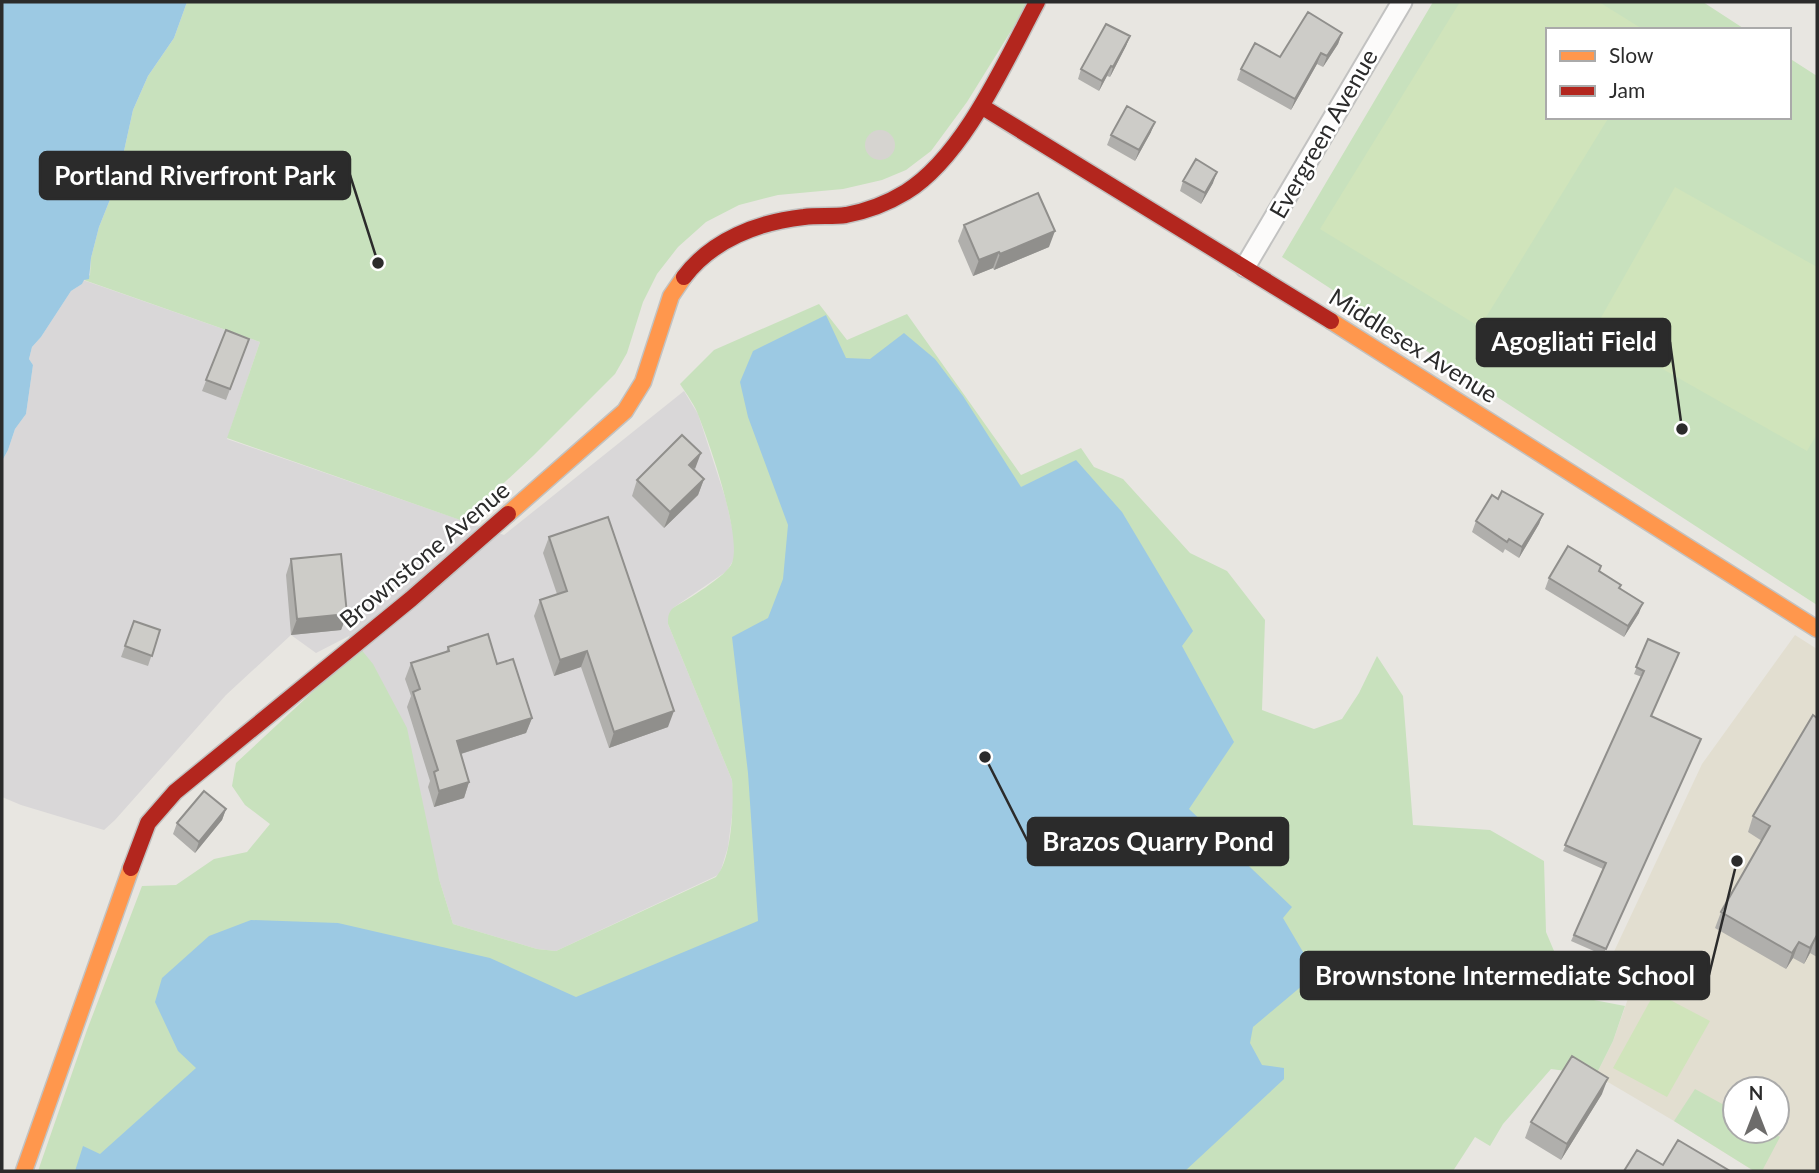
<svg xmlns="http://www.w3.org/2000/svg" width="1819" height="1173" font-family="Lato,sans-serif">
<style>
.industrial{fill:#d9d7d8}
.education{fill:#e2ded0;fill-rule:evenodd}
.green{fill:#c8e1bd}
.pitch{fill:#d0e4bb}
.plaza{fill:#d6d4d0}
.water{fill:#9cc9e3}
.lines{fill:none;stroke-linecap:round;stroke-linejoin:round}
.street-casing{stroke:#c2c2c1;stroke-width:23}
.slow-casing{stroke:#c2c2c1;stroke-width:19}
.jam-casing{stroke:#c2c2c1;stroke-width:19}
.street{stroke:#fcfbfa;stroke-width:19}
.slow{stroke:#ff974d;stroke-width:16}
.jam{stroke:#b3261e;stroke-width:16}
.wall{fill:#b0afac}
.shaded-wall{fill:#908f8c}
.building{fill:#cdccc8;stroke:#908f8c;stroke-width:2}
.labels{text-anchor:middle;stroke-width:5;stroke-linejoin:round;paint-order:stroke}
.street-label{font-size:24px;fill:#2b2b2b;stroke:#fff}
.leader{fill:none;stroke:#2b2b2b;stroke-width:2.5}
.callout-dot{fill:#2b2b2b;stroke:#fff;stroke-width:2.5}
.callout{fill:#2b2b2b;stroke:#2b2b2b;stroke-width:2.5}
.callout-label{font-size:26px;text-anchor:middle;font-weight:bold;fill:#fff}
</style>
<rect width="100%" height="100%" fill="#e8e6e1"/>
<path class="industrial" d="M83 280 260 342 227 439 504 535 684 391 698 414 726 500 734 536V559L727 571 673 608 668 624 732 780 734 800 728 847 720 873 716 876 556 951 537 949 453 924 439 879 349 636 316 653 291 635 226 695 115 820 104 830 21 805 2 797V461L8 450 15 429 26 414 33 365 29 359 32 347 41 337 71 291 82 284Z"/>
<path class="education" d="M1795 635 1817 649V1171H1754L1674 1121 1596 1075 1613 1041 1641 962 1611 958 1702 764ZM1735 1089H1777V1131H1735Z"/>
<path class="green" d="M187 2H1029L967 102 931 151 906 170 882 180 843 189 778 195 739 205 706 222 678 247 657 274 643 302 627 353 615 374 534 455 463 521 227 438 260 342 84 280 90 275 91 258 99 227 111 197 115 176 124 151 133 110 148 76 174 38Z
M1433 2H1703L1746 30H1548V117H1789V58L1817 76V605L1282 257Z
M819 304 847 340 907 314 1021 475 1081 448 1094 467 1123 479 1190 553 1227 571 1265 620 1262 710 1314 729 1342 719 1359 693 1377 656 1403 696 1413 825 1490 830 1544 861 1546 932 1573 996 1625 1006 1613 1041 1596 1075 1551 1069 1503 1124 1490 1146 1475 1137 1453 1171H38L87 1030 142 886 176 885 214 859 247 852 270 824 245 805 232 786 236 763 360 648 373 664 407 728 439 879 453 924 537 949 556 951 716 877C732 860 734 803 732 780L668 624C668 617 668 613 673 608 686 600 727 576 732 563 742 537 710 445 699 417 695 405 687 395 680 384L714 350Z
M1695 1089 1735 1111V1131H1770L1780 1137 1762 1171H1754L1674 1121Z"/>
<path class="pitch" d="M1460 2H1599L1644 30H1548V117H1609L1480 327 1320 229Z
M1675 187 1817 267V434L1807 451 1594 330Z
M1655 992 1710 1021 1667 1097 1613 1068Z"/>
<path class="plaza" d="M865 145a15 15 0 1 1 30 0a15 15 0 1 1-30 0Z"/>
<path class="water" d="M2 2H187L174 38 148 76 133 110 124 151 115 176 111 197 99 227 91 258 89 279 84 280 82 284 71 291 41 337 32 347 29 359 33 365 26 414 15 429 8 450 2 461Z
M826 315 846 358 870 359 904 333 935 359 963 396 1021 487 1076 460 1122 512 1193 631 1182 646 1234 742 1189 809 1292 907 1283 918 1316 974 1253 1027 1250 1043 1262 1065 1284 1068V1079L1185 1171H75L83 1146 100 1154 196 1068 178 1051 155 1002 162 978 209 936 251 920 338 923 490 958 576 997 758 921 748 773 732 637 768 618 783 579 788 525 748 417 740 382 753 351Z"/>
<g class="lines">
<defs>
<path id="street" d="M1245 267 1402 2"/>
<path id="slow" d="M1331 321 1817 629
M508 514 625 411 643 382 671 296 684 277
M24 1171 131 868"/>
<path id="jam" d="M981 106 1331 321
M684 277C712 240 758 222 804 217 818 215 832 217 846 215 867 211 888 203 906 192 964 156 1005 62 1037 2
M131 868 148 823 175 792 411 599 508 514"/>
</defs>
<use href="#street" class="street-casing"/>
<use href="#slow" class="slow-casing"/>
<use href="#jam" class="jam-casing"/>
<use href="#street" class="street"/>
<use href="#slow" class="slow"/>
<use href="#jam" class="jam"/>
</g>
<path class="wall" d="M1342 33 1338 44 1323 67 1317 64 1291 110 1237 80 1241 69 1280 57Z
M1130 36 1126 46 1110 77 1107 76 1099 91 1078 79 1081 69Z
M1151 132 1135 161 1107 145 1111 135Z
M1183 181 1213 183 1201 204 1180 191Z
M964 225 1049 247 994 270 993 268 973 276 958 241Z
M226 330 249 339 226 400 202 391Z
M694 470 704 479 698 495 664 528 632 496 637 480Z
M1498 499 1543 514 1539 524 1519 558 1505 549 1503 553 1472 532 1476 521Z
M549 537 668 727 609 748 581 667 554 676 534 616 540 600 557 594 543 553Z
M291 559 347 614 341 630 291 635 286 575Z
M1601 566 1599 571 1621 585 1620 588 1639 613 1624 637 1545 589 1549 578Z
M134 621 160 630 148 666 121 657Z
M1648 639 1652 717 1701 739 1603 955 1571 941 1603 869 1563 851 1642 677 1634 674Z
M448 647 497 664 532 718 526 733 461 754 469 782 464 798 434 807 428 787 430 781 407 707 411 696 405 679 411 663 446 652Z
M1817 718V957L1810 953 1804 964 1793 958 1786 969 1715 928 1721 912 1762 841 1748 832 1753 816Z
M226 809 222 820 195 853 173 834 177 823Z
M1602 1094 1561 1160 1525 1138 1531 1122Z"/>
<path class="shaded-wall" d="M1342 33 1338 44 1323 67 1327 56Z
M1130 36 1126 46 1110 77 1113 67Z
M1321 53 1317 64 1291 110 1295 99Z
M1111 66 1107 76 1099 91 1102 81Z
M1155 122 1151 132 1135 161 1139 150Z
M1217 172 1213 183 1201 204 1205 193Z
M1055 231 1049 247 994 270 1000 254Z
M999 252 993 268 973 276 979 260Z
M701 453 695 469 689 465Z
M704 479 698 495 664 528 670 512Z
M1543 514 1539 524 1519 558 1522 547Z
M1643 603 1639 613 1624 637 1628 626Z
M347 614 341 630 291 635 297 619Z
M587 651 581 667 554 676 560 660Z
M674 711 668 727 609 748 614 732Z
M532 718 526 733 451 757 457 741Z
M469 782 464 798 434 807 439 791Z
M226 809 222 820 195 853 199 842Z
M1816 937 1810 953 1804 964 1810 948Z
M1799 942 1793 958 1786 969 1792 953Z
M1608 1078 1602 1094 1561 1160 1567 1144Z"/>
<path class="building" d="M1308 12 1342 33 1327 56 1321 53 1295 99 1241 69 1255 43 1280 57Z
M1106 24 1130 36 1113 67 1111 66 1102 81 1081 69Z
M1127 106 1155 122 1139 150 1111 135Z
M1196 159 1217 172 1205 193 1183 181Z
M1038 193 1055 231 1000 254 999 252 979 260 964 225Z
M226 330 249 339 230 389 206 380Z
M682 435 701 453 689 465 704 479 670 512 637 480Z
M1502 491 1543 514 1522 547 1509 539 1507 542 1476 521 1492 495 1498 499Z
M608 517 674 711 614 732 587 651 560 660 540 600 567 591 549 537Z
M1568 546 1601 566 1599 571 1621 585 1619 588 1643 603 1628 626 1549 578Z
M341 554 347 614 297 619 291 559Z
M134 621 160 630 152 656 125 646Z
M488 634 497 664 513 659 532 718 457 741 469 782 439 791 434 772 438 770 413 692 420 689 411 663 449 651 448 647Z
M1648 639 1679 653 1651 716 1701 739 1606 949 1574 935 1606 863 1565 845 1644 671 1636 667Z
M1813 715 1817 718V938L1816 937 1810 948 1799 942 1792 953 1721 912 1770 826 1753 816Z
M204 791 226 809 199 842 177 823Z
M1572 1056 1608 1078 1567 1144 1531 1122Z
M1678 1140 1730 1171H1624L1637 1150 1663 1165Z"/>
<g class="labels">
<g class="street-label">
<text transform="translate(1324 134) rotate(-60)" y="8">Evergreen Avenue</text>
<text transform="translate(1413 346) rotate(32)" y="8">Middlesex Avenue</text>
<text transform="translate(425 555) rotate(-40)" y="8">Brownstone Avenue</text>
</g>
</g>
<path class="leader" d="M378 263L350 175M1682 429L1670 342M985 757L1028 842M1737 861L1709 975"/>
<g class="callout-dot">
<circle cx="378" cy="263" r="7"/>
<circle cx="1682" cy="429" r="7"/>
<circle cx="985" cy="757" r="7"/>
<circle cx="1737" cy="861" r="7"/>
</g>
<g class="callout">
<rect x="40" y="152" width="310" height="47" rx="7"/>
<rect x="1477" y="319" width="193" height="47" rx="7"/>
<rect x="1028" y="818" width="260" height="47" rx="7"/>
<rect x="1301" y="952" width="408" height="47" rx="7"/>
</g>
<g class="callout-label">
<text x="195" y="185">Portland Riverfront Park</text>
<text x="1574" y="351">Agogliati Field</text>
<text x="1158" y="851">Brazos Quarry Pond</text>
<text x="1505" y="985">Brownstone Intermediate School</text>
</g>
<rect width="1819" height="1173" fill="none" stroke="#2b2b2b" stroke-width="7"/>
<rect x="1546" y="28" width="245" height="91" fill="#ffffff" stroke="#aaaaaa" stroke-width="2"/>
<rect x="1560" y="51" width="35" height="10" fill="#ff974d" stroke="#aaaaaa" stroke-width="2"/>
<text x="1609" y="63" font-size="21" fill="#2b2b2b">Slow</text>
<rect x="1560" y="86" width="35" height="10" fill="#b3261e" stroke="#aaaaaa" stroke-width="2"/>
<text x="1609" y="98" font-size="21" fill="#2b2b2b">Jam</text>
<g transform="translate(1756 1110)"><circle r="33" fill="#ffffff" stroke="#aaaaaa" stroke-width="2"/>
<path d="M0-5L12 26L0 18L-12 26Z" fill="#6d6c6b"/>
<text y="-10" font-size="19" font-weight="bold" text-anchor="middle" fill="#2b2b2b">N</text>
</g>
</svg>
